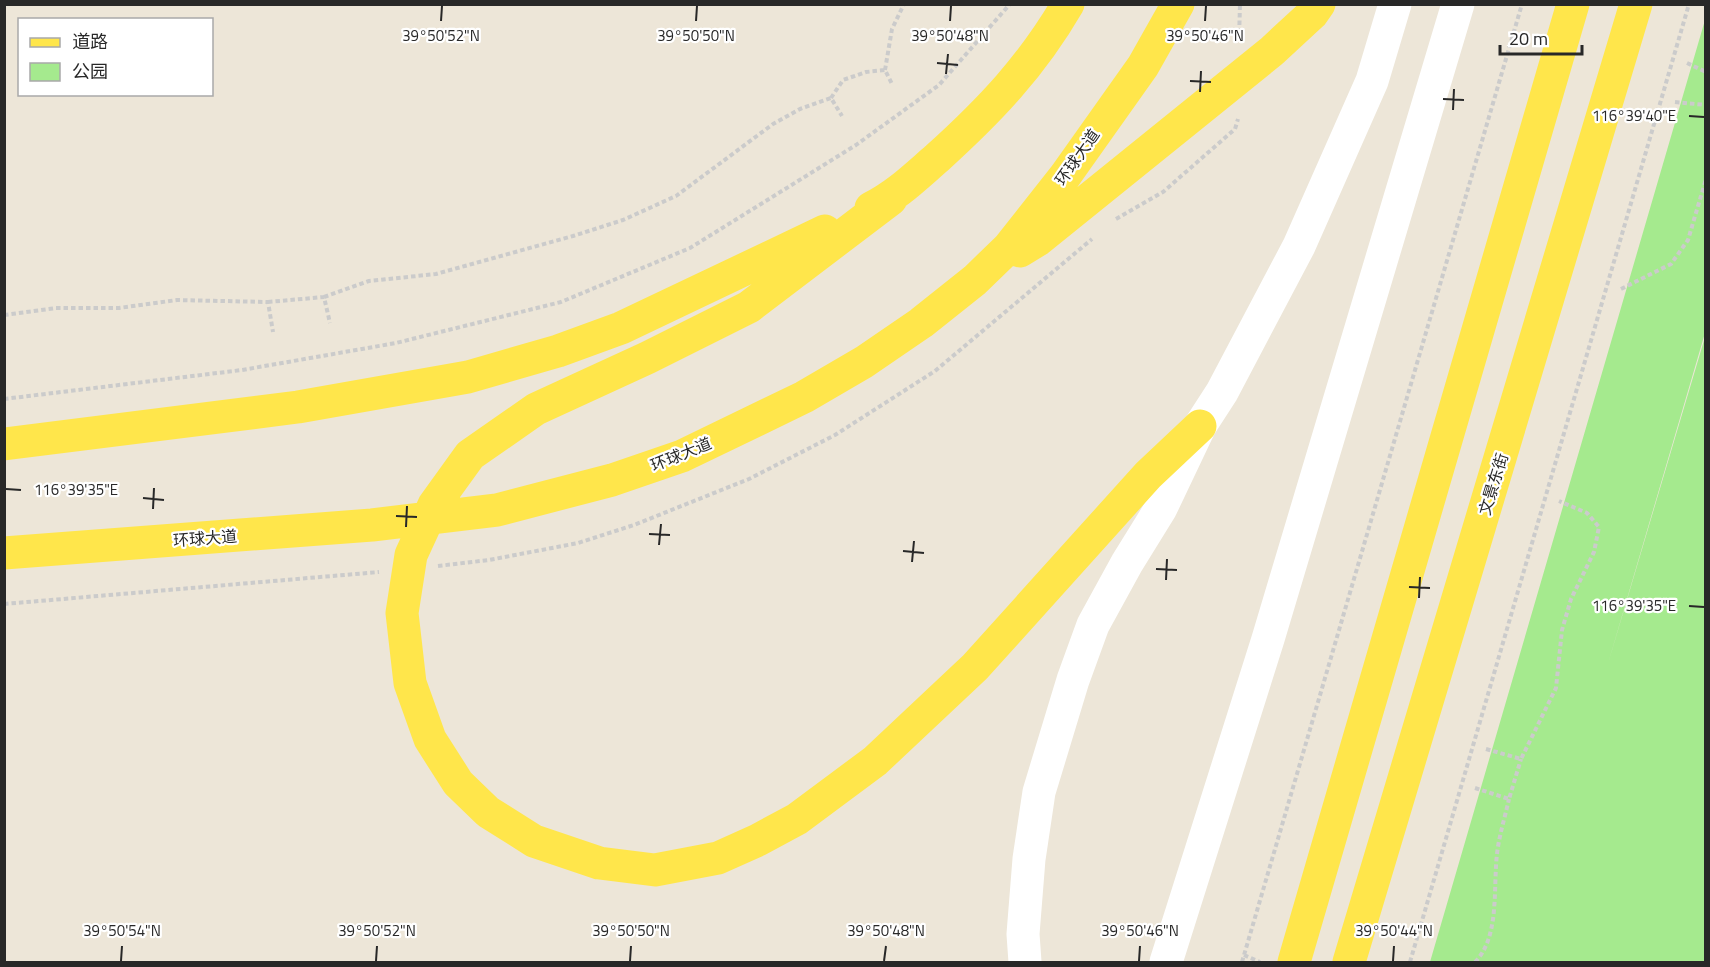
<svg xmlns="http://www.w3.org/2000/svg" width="1710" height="967" font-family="'Titillium Web','Noto Sans SC',sans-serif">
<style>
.green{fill:#a5ea8e}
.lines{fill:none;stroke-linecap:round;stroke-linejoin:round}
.path{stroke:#cbcbcb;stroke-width:4;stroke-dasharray:4.5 3;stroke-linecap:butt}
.tertiary{stroke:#fff;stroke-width:33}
.primary{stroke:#ffe64b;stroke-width:33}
.ticks{fill:none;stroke:#282828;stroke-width:2}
.labels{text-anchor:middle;stroke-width:4.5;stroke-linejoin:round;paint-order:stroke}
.street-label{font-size:16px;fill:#282828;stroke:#fff}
.ticks-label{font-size:15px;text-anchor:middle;fill:#282828;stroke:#fff;stroke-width:4.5;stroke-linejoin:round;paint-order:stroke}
</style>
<rect width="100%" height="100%" fill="#ede6d8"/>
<path class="green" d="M1705 20V333L1607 667 1705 337V962H1430Z"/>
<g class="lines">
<path class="path" d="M1239 40 1240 4
M1687 63 1706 72
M885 70 892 29 904 4
M831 98 843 80 866 72 885 70 892 84
M1675 102 1706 105
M1116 219 1163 192 1235 129 1238 119
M1621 289 1671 264 1688 240 1706 179
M324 297 369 281 436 274 573 236 623 220 676 196 773 124 800 109 831 98 842 116
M268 302 324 297 330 323
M4 315 56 308H119L177 300 268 302 273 332
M4 399 242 370 396 343 561 302 690 248 856 145 939 85 1010 4
M438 566 489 560 578 543 634 525 749 479 835 435 935 371 1092 239
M4 604 379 572
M1486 749 1521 759 1556 688 1562 630 1571 599 1594 552 1599 527 1587 513 1559 501
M1475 788 1509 799 1521 759
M1244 955 1260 962
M1242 962 1522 4
M1410 962 1689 4
M1475 962C1500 937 1493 888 1497 854 1499 836 1505 817 1509 799"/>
<path class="tertiary" d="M1025 962 1023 934 1029 859 1039 792 1073 680 1093 625 1127 563 1161 508 1200 426 1222 392 1299 246 1372 81 1395 4
M1166 962 1268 639 1458 4"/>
<path class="primary" d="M891 199 749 307 647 358 536 409 470 455 434 505 411 555 402 613 410 683 430 739 458 783 488 812 534 841 599 863 655 870 718 858 758 840 797 819 875 761 975 667 1148 475 1200 426
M871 208C897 195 915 177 937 158 990 110 1032 66 1068 4
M1020 251 1038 240 1272 51 1312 14 1319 4
M4 444 298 407 468 377 558 351 621 328 825 231
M4 553 372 525 497 510 612 480 682 456 804 397 864 362 921 323 975 280 1009 247 1065 176 1143 66 1178 4
M1294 962 1573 4
M1349 962 1636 4"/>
</g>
<path class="ticks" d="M441 21 442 6M696 21 697 6M950 21 951 6M1205 21 1206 6M937 63 958 65M946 74 948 54M1190 81 1211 82M1200 92 1201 71M1443 99 1464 100M1453 110 1454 89M1689 116 1704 117M6 489 21 490M143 498 164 500M153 509 154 488M396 516 417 517M406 527 407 506M649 534 670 535M659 545 661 524M903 551 924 553M912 562 914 541M1156 569 1177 570M1166 580 1167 559M1409 587 1430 588M1419 598 1420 577M1689 606 1704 607M121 961 122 946M376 961 377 946M630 961 631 946M884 961 886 946M1139 961 1140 946M1393 961 1394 946"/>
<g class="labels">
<g class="street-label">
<text transform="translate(1077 157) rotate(-55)" y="6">环球大道</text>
<text transform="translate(681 454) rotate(-22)" y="6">环球大道</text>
<text transform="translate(1493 484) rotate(-73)" y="6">文景东街</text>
<text transform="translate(205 538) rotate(-4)" y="6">环球大道</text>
</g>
</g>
<g class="ticks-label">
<text x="441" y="41">39°50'52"N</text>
<text x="696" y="41">39°50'50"N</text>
<text x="950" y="41">39°50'48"N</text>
<text x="1205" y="41">39°50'46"N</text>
<text x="1634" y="121">116°39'40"E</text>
<text x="76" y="495">116°39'35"E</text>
<text x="1634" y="611">116°39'35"E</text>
<text x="122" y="936">39°50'54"N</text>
<text x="377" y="936">39°50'52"N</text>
<text x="631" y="936">39°50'50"N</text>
<text x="886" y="936">39°50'48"N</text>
<text x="1140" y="936">39°50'46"N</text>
<text x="1394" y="936">39°50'44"N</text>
</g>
<rect width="1710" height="967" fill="none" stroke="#282828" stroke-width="12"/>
<rect x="18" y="18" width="195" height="78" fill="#ffffff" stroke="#a9a9a9" stroke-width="1.5"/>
<rect x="30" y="38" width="30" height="9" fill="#ffe64b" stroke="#a9a9a9" stroke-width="1.5"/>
<text x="72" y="48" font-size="18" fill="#282828">道路</text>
<rect x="30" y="63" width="30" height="18" fill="#a5ea8e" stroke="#a9a9a9" stroke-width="1.5"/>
<text x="72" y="78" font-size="18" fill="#282828">公园</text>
<path d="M1500 45v9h82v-9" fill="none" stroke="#282828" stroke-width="3"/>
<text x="1509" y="45" font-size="18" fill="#282828" stroke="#ffffff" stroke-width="4.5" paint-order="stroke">20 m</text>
</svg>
